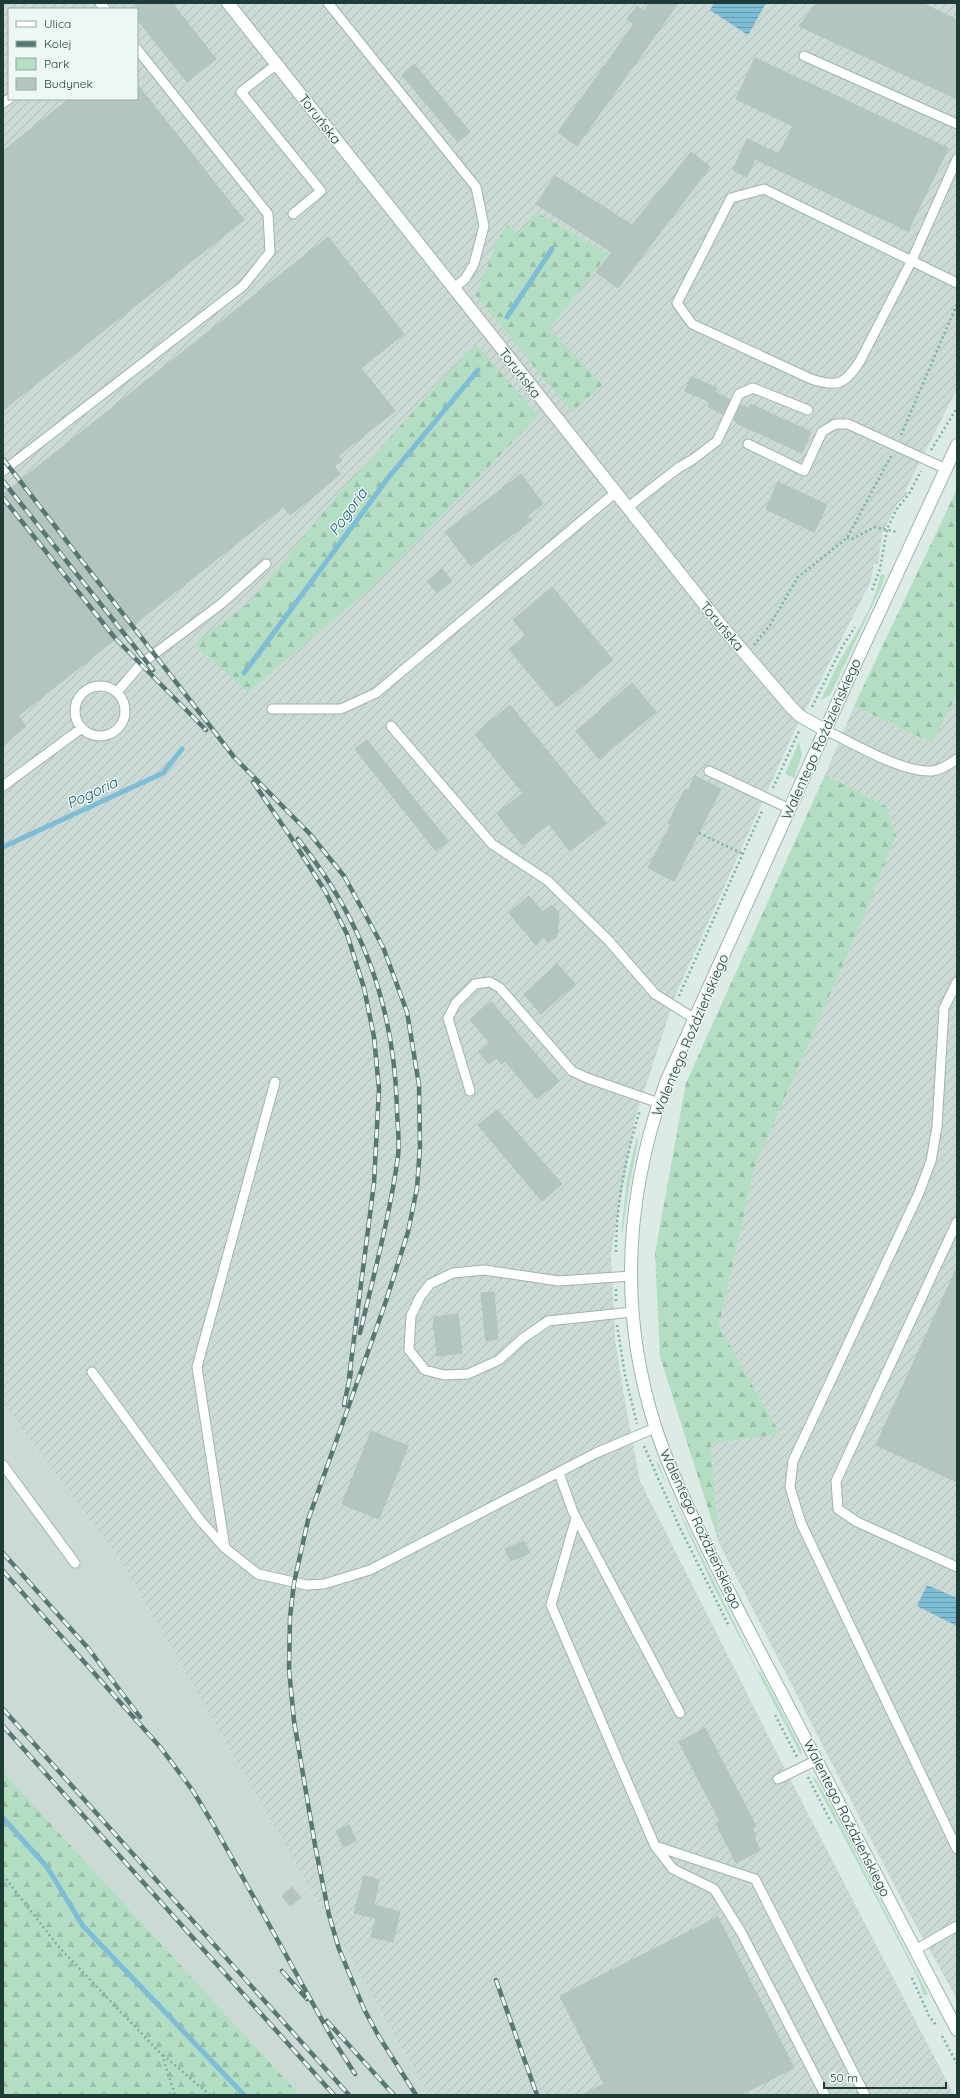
<svg xmlns="http://www.w3.org/2000/svg" width="960" height="2098" font-family="Quicksand,sans-serif">
<style>
.built{fill:#cbdad5}
.industrial{fill:url(#industrial-furrows);fill-rule:evenodd}
.green{fill:#b3dec4}
.forest{fill:url(#forest-firs)}
.water{fill:url(#water-rules)}
.lines{fill:none;stroke-linecap:round;stroke-linejoin:round}
.stream{stroke:#7ebdd6;stroke-width:5}
.building{fill:#b2c5bf;stroke:#afc5be}
.service-casing{stroke:#a0b3ae;stroke-width:11}
.minor-casing{stroke:#a0b3ae;stroke-width:14}
.tertiary-casing{stroke:#a0b3ae;stroke-width:14}
.path{stroke:#7ab1a7;stroke-width:2.5;stroke-dasharray:2 3;stroke-linecap:butt}
.service{stroke:#fff;stroke-width:9}
.minor{stroke:#fff;stroke-width:12}
.tertiary{stroke:#fff;stroke-width:12}
.rail-casing{stroke:#577773;stroke-width:4.5}
.rail{stroke:#edf7f3;stroke-width:3;stroke-dasharray:9;stroke-linecap:butt}
.labels{text-anchor:middle;stroke-width:3;stroke-linejoin:round;paint-order:stroke}
.street-label{font-size:14px;fill:#1d3b37;stroke:#edf7f3}
.water-label{font-size:15px;font-style:italic;fill:#135d7c;stroke:#edf7f3}
</style>
<defs>
<pattern id="industrial-furrows" width="10" height="10" patternUnits="userSpaceOnUse"><rect width="10" height="10" fill="#cbdad5"/><path d="M-1 1l2-2M0 10L10 0M9 11l2-2" fill="none" stroke="#aebcb7"/></pattern>
<pattern id="forest-firs" width="22" height="20" patternUnits="userSpaceOnUse"><rect width="22" height="20" fill="#b3dec4"/><path d="M5 1l3.5 6h-7zM16 11l3.5 6h-7z" fill="#9abfa9"/></pattern>
<pattern id="water-rules" width="6" height="5" patternUnits="userSpaceOnUse"><rect width="6" height="5" fill="#7ebdd6"/><path d="M0 2.5h6" fill="none" stroke="#679bae"/></pattern>
</defs>
<rect width="100%" height="100%" fill="#ddebe6"/>
<path class="built" d="M3 1404 121 1561 429 2095H300L3 1772Z"/>
<path class="industrial" d="M3 3H957V389L905 491 908 493 898 503 892 513 882 534 878 564H874L870 583 792 736 675 996 635 1119 611 1253 615 1340 626 1407 640 1481 788 1775 954 2095H429L121 1561 3 1404ZM9 9H137V99H9Z
M957 695V1999L904 1904 719 1543 711 1444 780 1434 719 1326 754 1169 865 914 896 835 886 806 825 775 854 706 932 743Z"/>
<path class="green" d="M881 574 885 575 883 583 834 687 830 695 821 700C830 682 837 663 848 647 862 624 875 601 881 574Z
M799 742 802 755 794 778 785 774Z
M637 1136 638 1141 628 1193 623 1230 621 1234 627 1179Z
M655 1460 659 1464 667 1486 758 1671 761 1672 801 1749V1755L712 1584Z
M812 1776 816 1779 831 1806 928 1994 924 1996 917 1976Z"/>
<path class="forest" d="M536 212 608 254 549 329 602 385 572 412 476 296 497 242 507 224 518 235Z
M477 345 538 416 370 589 248 692 194 644 249 603 341 491 471 348Z
M957 489V695L932 743 854 706Z
M825 775 886 806 896 835 865 914 754 1169 719 1326 780 1434 711 1444 719 1543 660 1357 655 1253 686 1083Z
M3 1772 300 2095H3Z"/>
<path class="water" d="M714 3H766L748 35 710 10Z
M927 1585 957 1598V1626L917 1606Z"/>
<g class="lines">
<path class="stream" d="M507 317 552 249
M244 673 388 478 478 370
M3 847 163 773 182 749
M3 1818 47 1867 83 1926 244 2095"/>
</g>
<path class="building" d="M137 3H172L216 59 187 82 137 19Z
M649 3H678L577 146 558 132 634 24 627 19 637 6 644 11Z
M817 3H922L957 20V99L799 26Z
M755 58 948 148 908 231 755 159 747 177 733 170 747 139 779 154 793 126 736 99Z
M414 64 470 132 458 142 402 75Z
M137 84 244 220 3 410V151L69 99H137Z
M691 152 710 167 618 288 596 272 612 252 536 204 555 176 632 225Z
M328 237 404 334 361 368 395 411 338 456 342 461 334 466 340 474 319 492 290 515 283 507 18 716 26 726 3 745V494Z
M691 377 717 388 715 392 730 400 723 414 708 407 710 402 685 391Z
M750 404 811 432 802 453 736 423V421L734 420 740 405 749 408Z
M521 474 543 504 527 516 532 520 471 566 445 532Z
M778 482 827 505 814 532 766 509Z
M442 569 452 581 437 593 427 581Z
M552 587 613 660 557 707 509 649 526 636 513 620Z
M632 683 656 712 599 759 576 731Z
M510 705 606 823 570 851 549 824 522 845 497 813 523 793 475 734Z
M367 740 448 841 436 851 355 749Z
M695 776 721 789 674 881 648 868 671 824 668 823 685 789 688 790Z
M529 896 543 912 552 905 559 913 557 936 548 943 544 937 536 945 509 913Z
M557 964 575 984 541 1014 524 994Z
M491 1002 559 1081 537 1099 505 1061 501 1064 496 1058 489 1064 479 1052 490 1043 470 1020Z
M497 1110 562 1184 542 1201 478 1125Z
M957 1267V1482L876 1445Z
M494 1292 498 1339 486 1341 481 1293Z
M458 1314 462 1353 437 1356 435 1330H433L434 1317Z
M371 1431 408 1446 379 1519 342 1504Z
M524 1541 530 1553 511 1561 505 1549Z
M705 1728 756 1826 752 1828 756 1836 754 1837 760 1850 736 1863 716 1823 720 1821 679 1742Z
M349 1825 356 1841 344 1847 336 1831Z
M364 1876 379 1880 374 1905 400 1912 393 1942 371 1937 376 1918 354 1913Z
M292 1887 301 1898 290 1906 282 1896Z
M718 1917 794 2068 740 2095H582L604 2084 560 1996Z"/>
<g class="lines">
<defs>
<path id="service" d="M100 3 105 9
M328 3 476 187 484 226 474 264 465 279 453 289
M804 56 957 124
M277 64 241 92 321 191 293 214
M3 103 9 99
M957 159 911 262 860 361C845 384 838 388 811 379L692 324 677 303 731 198 764 189 957 283
M748 444 804 471 822 432 835 424H848L946 469
M3 471 243 286 270 252 268 214 137 49
M627 508 678 468 692 460 717 441 739 394 753 388 808 410
M75 711a25 25 0 1 1 50 0a25 25 0 1 1-50 0Z
M117 692 141 664 221 604 266 564
M272 709H341L376 693 615 493
M391 726 492 844 548 881 609 941 655 994 695 1019
M825 730C853 743 902 773 932 771 941 770 950 764 957 759
M709 771 790 809
M3 786 82 728
M957 982 944 1008 937 1127 931 1161 919 1193 793 1461 790 1487 801 1523 957 1849
M470 1091 448 1018 456 1003 475 984 490 982 500 988 572 1071 587 1078 659 1103
M957 1222 836 1481 838 1509 857 1522 957 1567
M631 1276 559 1281 484 1270 453 1273 430 1284 420 1297 411 1316 409 1350 425 1370 444 1375 468 1374 499 1360 522 1339 548 1321 632 1312
M92 1372 200 1520 225 1548 258 1574 307 1585 324 1584 370 1570 596 1453 655 1428
M3 1465 75 1563
M559 1473 573 1512 680 1713
M576 1518 551 1605 655 1846 673 1869 714 1889 741 1932 825 2095
M225 1548 197 1367 275 1082
M778 1779 817 1760
M655 1846 755 1879 865 2095
M915 1950 957 1926"/>
<path id="minor" d="M228 3 724 629 791 707 800 716 825 730"/>
<path id="tertiary" d="M957 445 846 684 666 1082C625 1196 618 1310 655 1426 667 1464 684 1500 701 1535 727 1589 755 1643 783 1696 841 1807 899 1919 957 2030"/>
</defs>
<use href="#service" class="service-casing"/>
<use href="#minor" class="minor-casing"/>
<use href="#tertiary" class="tertiary-casing"/>
<path class="path" d="M901 435 957 304
M931 450 957 408
M847 538 852 539 875 527 897 532
M872 590 880 569 887 529 896 510 909 494 921 471
M754 645 770 625 798 577 847 538 891 456
M812 707 842 647 855 627
M773 788 799 731
M699 833 743 854
M679 996 763 809
M616 1252C616 1204 626 1156 640 1110
M616 1289V1302
M617 1325 625 1375 637 1424
M644 1446 679 1526 729 1626
M775 1715 797 1757
M808 1777 833 1826
M3 1875 58 1946 162 2055 175 2095
M912 1978 929 2016 937 2026
M942 2036 957 2064
M163 2055 210 2095"/>
<use href="#service" class="service"/>
<use href="#minor" class="minor"/>
<use href="#tertiary" class="tertiary"/>
<defs>
<path id="rail" d="M3 459 234 757 310 834 344 876 383 947 407 1012 419 1085 420 1147 417 1188 408 1232 384 1307 308 1520 294 1583 290 1617 289 1669 294 1721 315 1845 329 1915 339 1949 364 2009 378 2035 416 2095
M3 481 153 670
M3 498 115 638 206 730
M253 782 290 836 325 891 347 934 364 988 374 1037 379 1089 374 1183 349 1378
M298 839C362 919 394 1005 397 1108 397 1123 400 1140 398 1156 390 1215 374 1274 360 1333
M344 1405 351 1372
M3 1553 88 1648 140 1717
M3 1571 161 1748 193 1791 213 1824 332 2038 355 2074
M3 1709 349 2095
M3 1726 334 2095
M282 1971 307 1999
M496 1980 537 2095
M327 2021 394 2095"/>
</defs>
<use href="#rail" class="rail-casing"/>
<use href="#rail" class="rail"/>
</g>
<g class="labels">
<g class="street-label">
<text transform="translate(320 119) rotate(52)" y="5">Toruńska</text>
<text transform="translate(520 373) rotate(52)" y="5">Toruńska</text>
<text transform="translate(722 626) rotate(50)" y="5">Toruńska</text>
<text transform="translate(821 739) rotate(-66)" y="5">Walentego Roździeńskiego</text>
<text transform="translate(690 1035) rotate(-67)" y="5">Walentego Roździeńskiego</text>
<text transform="translate(701 1529) rotate(65)" y="5">Walentego Roździeńskiego</text>
<text transform="translate(847 1818) rotate(63)" y="5">Walentego Roździeńskiego</text>
</g>
<g class="water-label">
<text transform="translate(348 512) rotate(-54)" y="5">Pogoria</text>
<text transform="translate(92 793) rotate(-25)" y="5">Pogoria</text>
</g>
</g>
<rect width="960" height="2098" fill="none" stroke="#1d3b37" stroke-width="8"/>
<rect x="8" y="8" width="130" height="92" fill="#edf7f3" stroke="#9aaca8"/>
<rect x="16" y="21" width="20" height="6" fill="#ffffff" stroke="#9aaca8"/>
<text x="44" y="28" font-size="12" fill="#1d3b37">Ulica</text>
<rect x="16" y="41" width="20" height="6" fill="#577773" stroke="#9aaca8"/>
<text x="44" y="48" font-size="12" fill="#1d3b37">Kolej</text>
<rect x="16" y="58" width="20" height="12" fill="#b3dec4" stroke="#9aaca8"/>
<text x="44" y="68" font-size="12" fill="#1d3b37">Park</text>
<rect x="16" y="78" width="20" height="12" fill="#b2c5bf" stroke="#9aaca8"/>
<text x="44" y="88" font-size="12" fill="#1d3b37">Budynek</text>
<path d="M824 2082v6h122v-6" fill="none" stroke="#1d3b37" stroke-width="2"/>
<text x="830" y="2082" font-size="12" fill="#1d3b37" stroke="#edf7f3" stroke-width="3" paint-order="stroke">50 m</text>
</svg>
